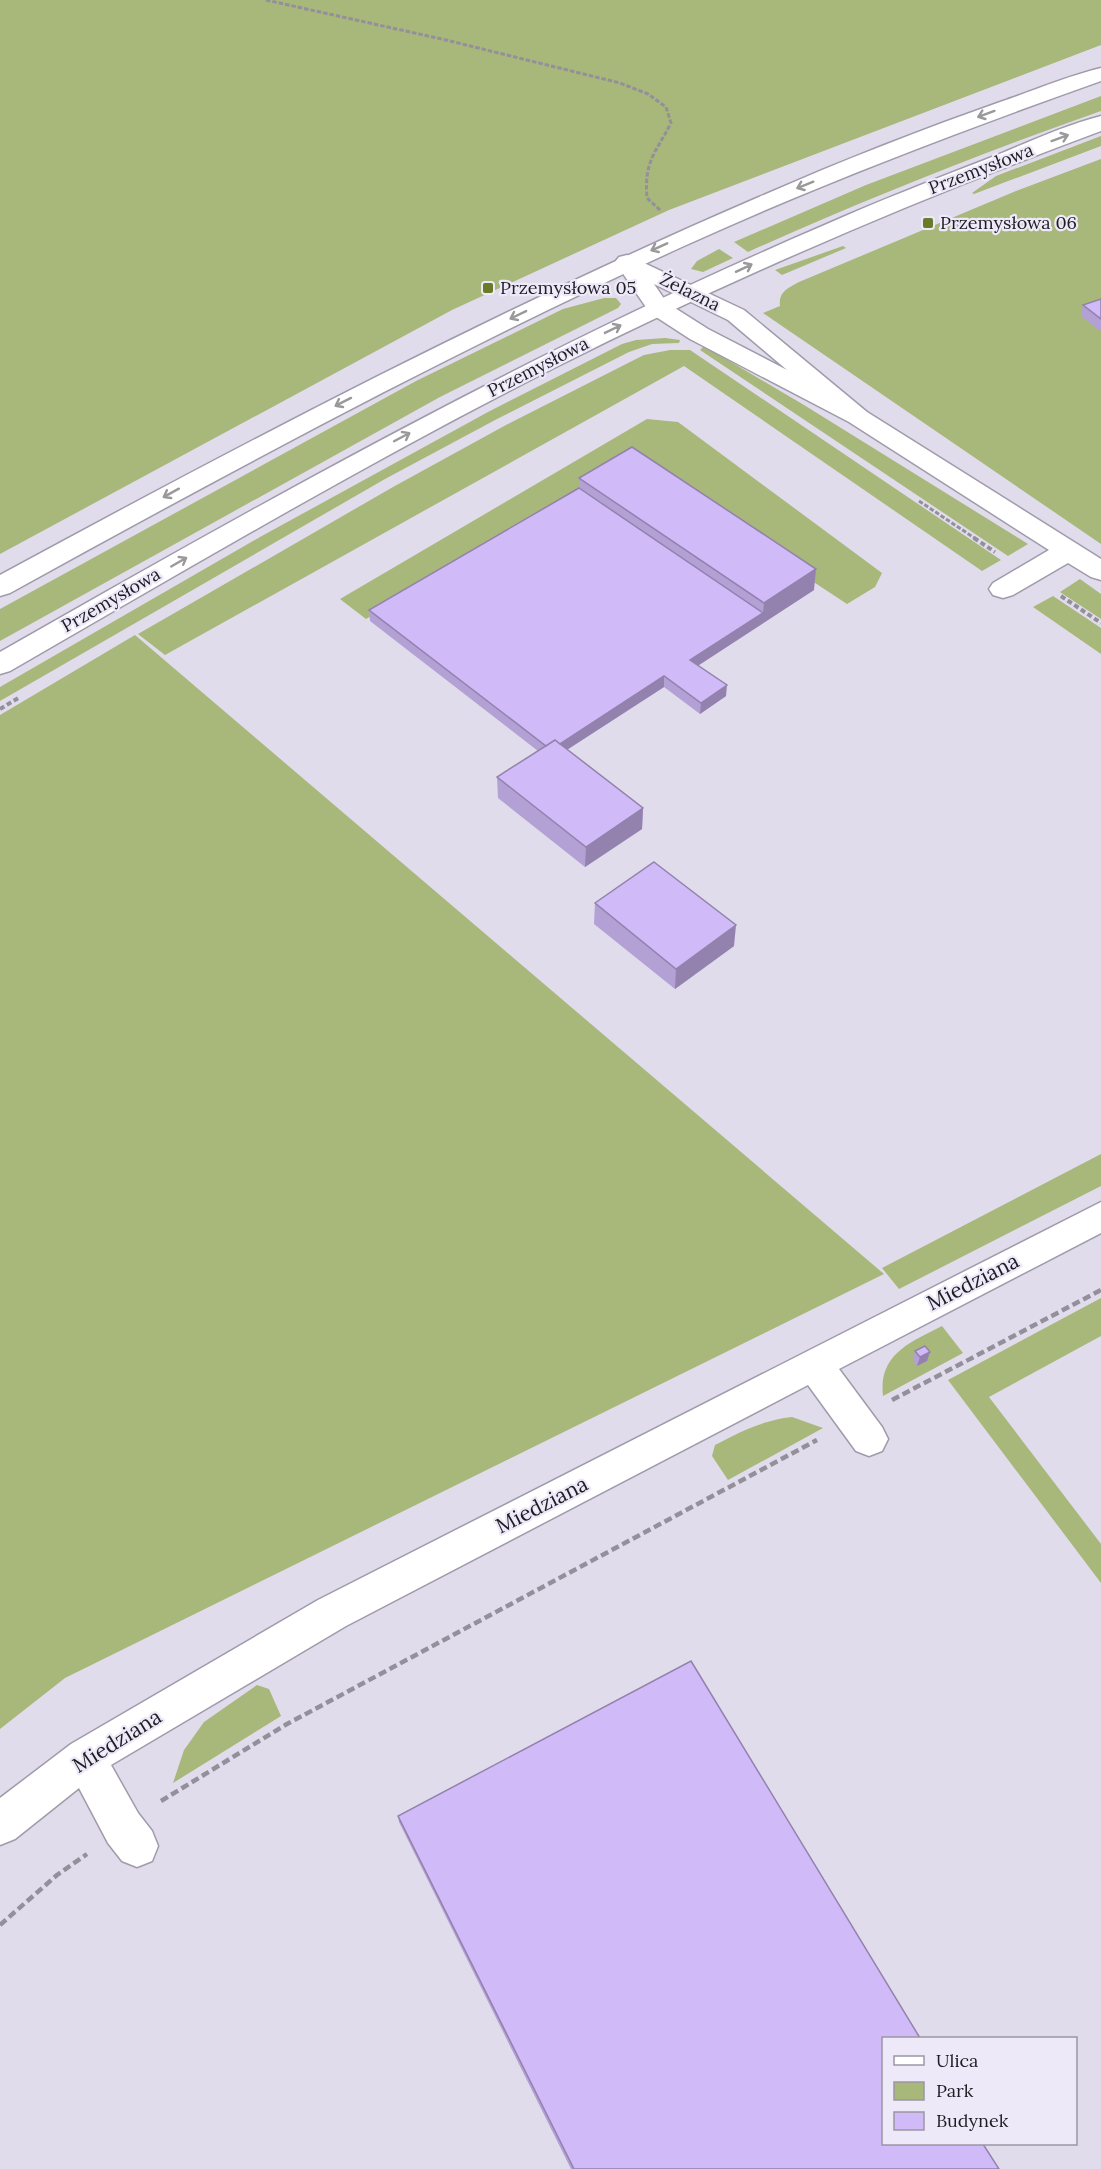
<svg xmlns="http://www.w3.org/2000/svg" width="1101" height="2169" font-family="Lora,serif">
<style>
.green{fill:#a8b77a}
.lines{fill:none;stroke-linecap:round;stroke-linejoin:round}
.minor-casing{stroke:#a09baa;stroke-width:3}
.major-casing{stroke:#a09baa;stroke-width:3}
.path-far2{stroke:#938f9b;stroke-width:3;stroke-dasharray:4.5 2;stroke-linecap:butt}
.path-far1{stroke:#938f9b;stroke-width:4;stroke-dasharray:5 3;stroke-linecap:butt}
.path{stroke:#938f9b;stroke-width:4.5;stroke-dasharray:8 4;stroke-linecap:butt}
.minor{fill:#fff;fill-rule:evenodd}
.major{fill:#fff;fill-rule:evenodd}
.wall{fill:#b3a0d4}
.shaded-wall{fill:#9282ad}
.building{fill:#d0baf7;stroke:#9282ad;stroke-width:1.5}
.oneway{stroke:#99999b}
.poi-dot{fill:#697a28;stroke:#eee9f9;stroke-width:2}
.labels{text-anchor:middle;stroke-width:4.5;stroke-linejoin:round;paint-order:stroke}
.far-street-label{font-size:18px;fill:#1d1c21;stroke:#eee9f9}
.far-poi-label{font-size:18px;fill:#1d1c21;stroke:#eee9f9;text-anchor:start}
.street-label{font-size:21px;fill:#1d1c21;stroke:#eee9f9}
</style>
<rect width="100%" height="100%" fill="#e1dcec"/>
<path class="green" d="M0 0H1101V45L669 210 452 310 0 554Z
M1101 96V111C981 153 864 200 748 252L734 242 866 185Z
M1101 136V146L974 194 972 193 996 176Z
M1101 159V544L763 313 780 306C778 292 788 288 799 282L1016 191Z
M843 246 846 248 782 275 775 270Z
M719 249 733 258 703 272 691 269 697 261Z
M604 298H616L621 304 618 308 440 397 0 641V609L416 381 563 309Z
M665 338 680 340 679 343 652 344 629 352 497 419 385 479 0 701V687L260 537 488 412 622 344 636 340Z
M704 346 804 405 1028 544 1008 556 700 350Z
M670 350H690L1001 560 982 571 684 366 165 655 138 634 393 487 506 425 632 361 644 355Z
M647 419 678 422 882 573 875 587 847 604 631 462 366 619 340 599Z
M1080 579 1101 594V619L1060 592Z
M1053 596 1101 628V654L1033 607Z
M135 635 884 1274 65 1678 0 1729V715Z
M1101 1154V1186L899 1289 882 1268Z
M1101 1298V1336L989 1397 1101 1544V1583L948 1380Z
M942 1326 963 1353 883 1396C878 1354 911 1342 942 1326Z
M792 1417 823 1428 728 1480 712 1456 715 1445C740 1432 763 1420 792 1417Z
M257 1685 269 1689 281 1716 173 1783 184 1750 204 1722Z"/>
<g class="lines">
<defs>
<path id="minor" d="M627 255 744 310 867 412 1101 559V580L1091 577 1068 563 1013 595 1003 598 993 595 989 589 993 583 1049 550 849 422 690 339 650 313 615 262 619 257ZM654 284 728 320 787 370 708 329 667 303Z
M1101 1202V1233L839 1369 882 1427 888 1439 882 1451 869 1456 856 1451 808 1385 346 1626 111 1765 138 1813 152 1831 158 1846 152 1861 137 1867 122 1861 108 1843 79 1788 15 1839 0 1845V1798L71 1744 318 1600Z"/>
<path id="major" d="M1101 68V81C960 131 820 184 684 246 453 351 231 471 10 593L0 596V575C249 440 499 309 759 197 839 162 920 130 1003 101 1035 90 1068 76 1101 68Z
M1101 116V131C915 200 733 278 556 367 370 461 190 567 10 671L0 674V652C268 499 536 349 820 227 878 201 938 178 997 155 1031 141 1066 125 1101 116Z"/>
</defs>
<use href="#minor" class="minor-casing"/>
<use href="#major" class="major-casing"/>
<path class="path-far2" d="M266 0 446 40 620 83 648 94 666 107 671 123C655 154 644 161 647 198L661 211
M919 501 976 539"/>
<path class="path-far1" d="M974 538 995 552
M1061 596 1101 623
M0 709 20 697"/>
<path class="path" d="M892 1400 1101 1290
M161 1801 287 1724 817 1440
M0 1925 57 1875 87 1854"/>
<use href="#minor" class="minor"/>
<use href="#major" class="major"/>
</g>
<path class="wall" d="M1101 299V330L1100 331 1081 316 1083 305Z
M579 478 814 590 698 665 726 696 700 714 664 687 567 750 643 808 642 829 585 867 498 798 497 777 538 751 370 621 369 610 579 488Z
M595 903 734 946 675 989 594 924Z
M915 1351 927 1361 917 1366 913 1360Z
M398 1816 999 2169H571L399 1822Z"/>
<path class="shaded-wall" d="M816 569 814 590 690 671V660L763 613 764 603Z
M664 676V687L551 760V750Z
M727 685 726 696 700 714 701 703Z
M643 808 642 829 585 867 586 847Z
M736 925 734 946 675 989 676 969Z
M930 1352 927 1361 917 1366 920 1357Z"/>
<path class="building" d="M1101 299V319L1083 305Z
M632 447 816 569 764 603 579 478Z
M579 488 763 613 690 660 727 685 701 703 664 676 560 744 555 740 546 746 369 610Z
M555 740 643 808 586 847 497 777Z
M654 862 736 925 676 969 595 903Z
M925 1346 930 1352 920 1357 915 1351Z
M691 1661 920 2038H884V2144H983L999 2169H574L398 1816Z"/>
<defs><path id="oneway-shaft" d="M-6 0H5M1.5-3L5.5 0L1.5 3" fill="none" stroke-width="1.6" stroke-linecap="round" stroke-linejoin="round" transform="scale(1.5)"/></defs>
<g class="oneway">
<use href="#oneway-shaft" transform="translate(986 114) rotate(160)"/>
<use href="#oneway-shaft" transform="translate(1060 138) rotate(-20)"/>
<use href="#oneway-shaft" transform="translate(805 185) rotate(158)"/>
<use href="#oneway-shaft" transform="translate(659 247) rotate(156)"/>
<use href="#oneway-shaft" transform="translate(744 268) rotate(-25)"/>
<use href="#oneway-shaft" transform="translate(518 315) rotate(154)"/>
<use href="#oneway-shaft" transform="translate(613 329) rotate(-26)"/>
<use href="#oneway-shaft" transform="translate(343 402) rotate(153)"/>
<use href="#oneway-shaft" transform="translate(402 437) rotate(-28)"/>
<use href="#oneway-shaft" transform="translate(171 493) rotate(151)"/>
<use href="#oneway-shaft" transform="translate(179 562) rotate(-30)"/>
</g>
<g class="poi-dot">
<rect x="922" y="217" width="12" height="12" rx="3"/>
<rect x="482" y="282" width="12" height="12" rx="3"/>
</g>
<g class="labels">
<g class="far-street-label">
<text transform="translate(981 169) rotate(-21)" y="6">Przemysłowa</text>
<text transform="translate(690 292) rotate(26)" y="6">Żelazna</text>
<text transform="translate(538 367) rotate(-27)" y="6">Przemysłowa</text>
<text transform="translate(111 600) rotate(-30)" y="6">Przemysłowa</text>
</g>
<g class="far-poi-label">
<text x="940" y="229">Przemysłowa 06</text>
<text x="500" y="294">Przemysłowa 05</text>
</g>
<g class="street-label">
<text transform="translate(973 1282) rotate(-27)" y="7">Miedziana</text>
<text transform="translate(542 1505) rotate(-27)" y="7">Miedziana</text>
<text transform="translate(117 1741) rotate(-32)" y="7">Miedziana</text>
</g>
</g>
<rect x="882" y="2037" width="195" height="108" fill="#eee9f9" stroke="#9a97a3" stroke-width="1.5"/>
<rect x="894" y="2056" width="30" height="9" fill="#ffffff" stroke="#9a97a3" stroke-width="1.5"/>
<text x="936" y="2067" font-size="18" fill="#1d1c21">Ulica</text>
<rect x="894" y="2082" width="30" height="18" fill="#a8b77a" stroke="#9a97a3" stroke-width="1.5"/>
<text x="936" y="2097" font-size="18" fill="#1d1c21">Park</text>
<rect x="894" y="2112" width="30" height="18" fill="#d0baf7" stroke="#9a97a3" stroke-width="1.5"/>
<text x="936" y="2127" font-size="18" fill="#1d1c21">Budynek</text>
</svg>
